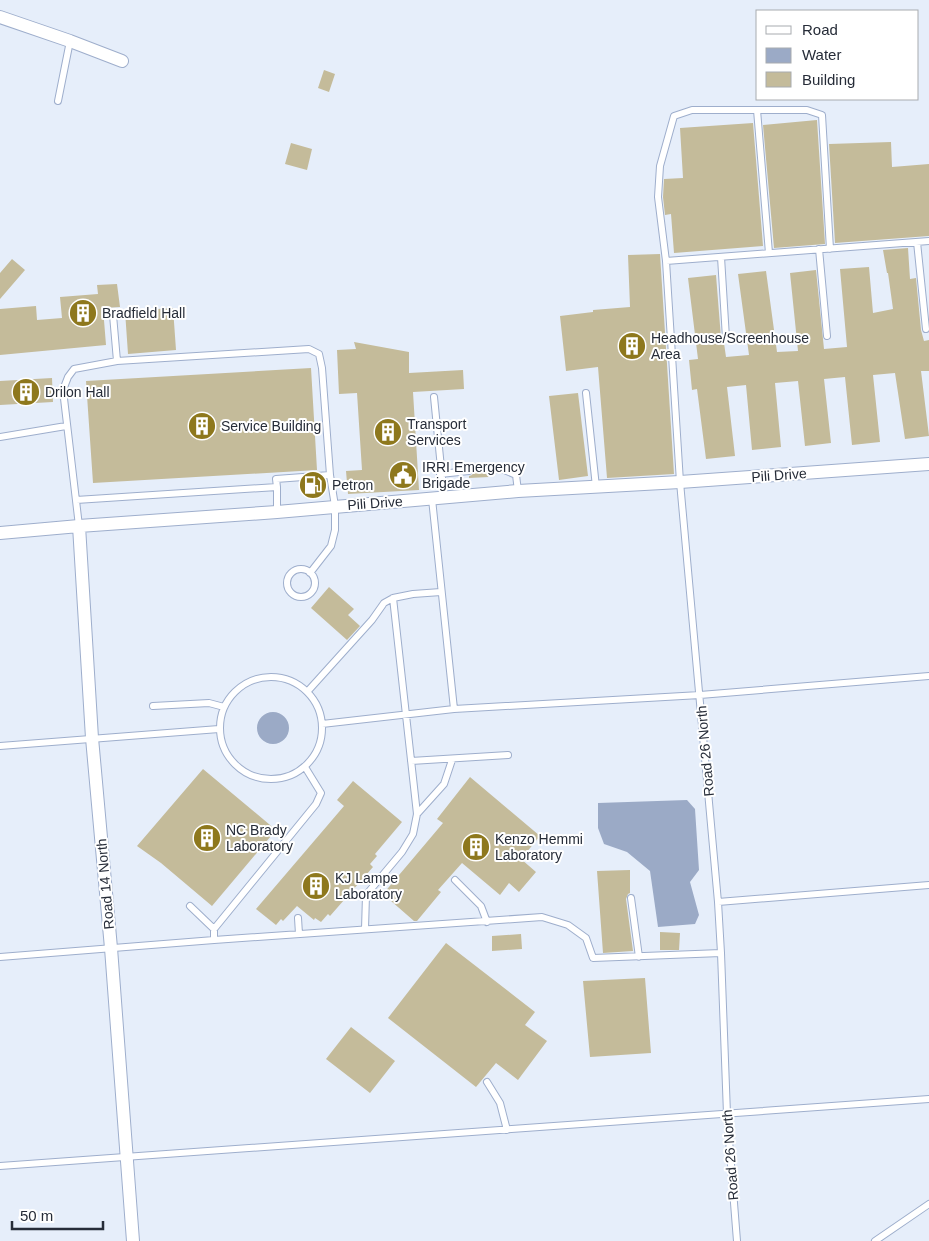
<svg xmlns="http://www.w3.org/2000/svg" width="929" height="1241" font-family="Helvetica,sans-serif">
<style>
.water{fill:#9baac6}
.building{fill:#c4bb9a}
.lines{fill:none;stroke-linecap:round;stroke-linejoin:round}
.service-casing{stroke:#9eaecc;stroke-width:8}
.minor-casing{stroke:#9eaecc;stroke-width:14}
.service{stroke:#fff;stroke-width:6}
.minor{stroke:#fff;stroke-width:12}
.labels{text-anchor:middle;stroke-width:4;stroke-linejoin:round;paint-order:stroke}
.poi-label{font-size:14px;fill:#262c38;stroke:#fff;text-anchor:start}
.street-label{font-size:14px;fill:#262c38;stroke:#fff}
</style>
<rect width="100%" height="100%" fill="#e6eefa"/>
<path class="water" d="M257 728a16 16 0 1 1 32 0a16 16 0 1 1-32 0Z
M687 800 695 809 699 870 690 882 699 915 695 924 658 927 650 871 627 852 604 844 598 828V803Z"/>
<path class="building" d="M324 70 335 74 329 92 318 88Z
M817 120 825 244 774 248 763 125Z
M753 123 763 246 674 253 671 214 665 215 663 197 664 179 683 178 680 128Z
M891 142 892 167 929 164V236L835 243 829 144Z
M291 143 312 149 307 170 285 164Z
M908 248 910 279 916 278 921 330 924 341 929 340V371H921L929 436 905 439 895 373 873 375 880 442 852 445 845 377 824 379 831 443 805 446 798 381 775 383 781 447 752 450 746 385 727 387 735 456 706 459 697 389 692 390 689 360 698 359 688 278 716 275 721 338 724 343 726 357 749 355 738 274 766 271 777 352 798 351 790 273 816 270 824 349 847 347 840 269 869 267 873 313 893 309 888 273H887L883 250Z
M660 254 674 474 607 478 598 367 566 371 560 316 593 312V310L630 307 628 255Z
M12 259 25 270 0 299V273Z
M117 284 120 307 103 308 106 345 0 355V309L36 306 37 320 62 318 60 297 98 294 97 285Z
M173 308 176 350 128 354 125 311Z
M354 342 409 352V373L463 370 464 389 413 392 419 490 348 494 346 471 362 470 357 393 339 394 337 350 356 349Z
M311 368 317 470 93 483 86 381Z
M52 378 53 402 0 405V381Z
M578 393 588 476 559 480 549 396Z
M488 463 483 470 489 477 469 478V476L472 475 474 471 468 464Z
M329 587 354 609 348 615 360 626 347 640 311 608Z
M203 769 276 830 212 906 161 863 137 846Z
M470 777 540 836 521 859 536 872 519 892 509 883 500 895 462 863 438 890 441 892 417 921H414L383 894 443 823 437 819Z
M353 781 402 822 375 854 377 856 370 864 373 867 330 916 328 914 321 922 315 918 314 920 297 906 283 921 281 919 276 925 256 909 344 806 337 800Z
M630 870V893L628 894 626 899 633 951 603 953 597 871Z
M660 932 680 933 679 950H660Z
M521 934 522 949 492 951V936Z
M446 943 535 1012 525 1025 547 1041 518 1080 496 1063 476 1087 388 1018Z
M645 978 651 1053 590 1057 583 981Z
M351 1027 395 1061 370 1093 326 1059Z"/>
<g class="lines">
<defs>
<path id="service" d="M58 101 70 41
M757 110 769 253
M917 242 926 329
M819 249 827 336
M830 249 822 115 807 110H692L674 116 660 166 658 197 666 261C754 254 841 248 929 241
M721 257 726 338
M666 261 680 482 718 902 721 953 727 1114 737 1241
M113 315 117 361
M586 393 596 487
M434 397 444 498
M0 437 66 426
M488 470 502 469 516 475 518 491
M440 474 469 471
M277 487V512
M432 499 454 709
M76 500 277 487 276 479 330 475
M79 526 63 390 68 377 74 369 117 361 309 349 319 354 322 368 330 475 335 506V530L331 546 310 573
M287 583a14 14 0 1 1 28 0a14 14 0 1 1-28 0Z
M220 728a51 51 0 1 1 102 0a51 51 0 1 1-102 0Z
M307 692 372 620 384 603 393 598 413 594 441 592
M153 706 209 703 224 707
M322 724 454 709 700 695 929 676
M0 746 219 729
M411 761 508 755
M417 814 444 784 452 760
M455 880 481 906 487 922
M631 898 639 957
M718 902 929 885
M190 906 214 929
M298 918 299 934
M365 929 366 895 402 852 413 834 417 814 393 598
M214 940V929L316 804 321 793 305 767
M0 957 214 940 542 917 568 925 586 938 593 958 721 953
M487 1082 500 1103 507 1130
M0 1166 929 1099
M875 1241 929 1204"/>
<path id="minor" d="M0 17 70 41 122 61
M79 526 92 738 111 948 133 1241
M0 533 79 526 277 512 518 491 680 482 929 464"/>
</defs>
<use href="#service" class="service-casing"/>
<use href="#minor" class="minor-casing"/>
<use href="#service" class="service"/>
<use href="#minor" class="minor"/>
</g>
<defs>
<symbol id="building-disc" viewBox="-11 -11 22 22"><circle r="9.5" fill="#8e781d" stroke="#fff"/><path d="M-4-6H4V6H1V3H-1V6H-4ZM-2.5-4.3h1.7v1.8h-1.7ZM.8-4.3h1.7v1.8H.8ZM-2.5-1h1.7V.8h-1.7ZM.8-1h1.7V.8H.8Z" fill="#fff"/></symbol>
<symbol id="civic-disc" viewBox="-11 -11 22 22"><circle r="9.5" fill="#8e781d" stroke="#fff"/><path d="M-.6-6.5H3V-4.5H.6V-3L4-1V1h2V6H-6V1h2V-1L-.6-3ZM-1.2 2.5V6h2.4V2.5Z" fill="#fff"/></symbol>
<symbol id="fuel-disc" viewBox="-11 -11 22 22"><circle r="9.5" fill="#8e781d" stroke="#fff"/><path d="M-5.5-6h7V0h2V4h1.3V-2.5L3-4.5l.8-.8L6-3V5H2.5V1h-1V6h-7ZM-4.2-4.7v3.2H.2V-4.7Z" fill="#fff"/></symbol>
</defs>
<g fill-rule="evenodd">
<use href="#building-disc" x="67" y="297" width="32" height="32"/>
<use href="#building-disc" x="616" y="330" width="32" height="32"/>
<use href="#building-disc" x="10" y="376" width="32" height="32"/>
<use href="#building-disc" x="186" y="410" width="32" height="32"/>
<use href="#building-disc" x="372" y="416" width="32" height="32"/>
<use href="#civic-disc" x="387" y="459" width="32" height="32"/>
<use href="#fuel-disc" x="297" y="469" width="32" height="32"/>
<use href="#building-disc" x="191" y="822" width="32" height="32"/>
<use href="#building-disc" x="460" y="831" width="32" height="32"/>
<use href="#building-disc" x="300" y="870" width="32" height="32"/>
</g>
<g class="labels">
<g class="poi-label">
<text x="102" y="318">Bradfield Hall</text>
<text x="651" y="343">Headhouse/Screenhouse<tspan x="651" dy="16">Area</tspan></text>
<text x="45" y="397">Drilon Hall</text>
<text x="407" y="429">Transport<tspan x="407" dy="16">Services</tspan></text>
<text x="221" y="431">Service Building</text>
<text x="422" y="472">IRRI Emergency<tspan x="422" dy="16">Brigade</tspan></text>
<text x="332" y="490">Petron</text>
<text x="226" y="835">NC Brady<tspan x="226" dy="16">Laboratory</tspan></text>
<text x="495" y="844">Kenzo Hemmi<tspan x="495" dy="16">Laboratory</tspan></text>
<text x="335" y="883">KJ Lampe<tspan x="335" dy="16">Laboratory</tspan></text>
</g>
<g class="street-label">
<text transform="translate(779 475) rotate(-4)" y="5">Pili Drive</text>
<text transform="translate(375 503) rotate(-4)" y="5">Pili Drive</text>
<text transform="translate(705 751) rotate(-95)" y="5">Road 26 North</text>
<text transform="translate(105 884) rotate(-95)" y="5">Road 14 North</text>
<text transform="translate(730 1155) rotate(-94)" y="5">Road 26 North</text>
</g>
</g>
<rect x="756" y="10" width="162" height="90" fill="#ffffff" stroke="#a8abaf"/>
<rect x="766" y="26" width="25" height="8" fill="#ffffff" stroke="#a8abaf"/>
<text x="802" y="35" font-size="15" fill="#262c38">Road</text>
<rect x="766" y="48" width="25" height="15" fill="#9baac6" stroke="#a8abaf"/>
<text x="802" y="60" font-size="15" fill="#262c38">Water</text>
<rect x="766" y="72" width="25" height="15" fill="#c4bb9a" stroke="#a8abaf"/>
<text x="802" y="85" font-size="15" fill="#262c38">Building</text>
<path d="M12 1221v8h91v-8" fill="none" stroke="#262c38" stroke-width="2.5"/>
<text x="20" y="1221" font-size="15" fill="#262c38" stroke="#ffffff" stroke-width="4" paint-order="stroke">50 m</text>
</svg>
